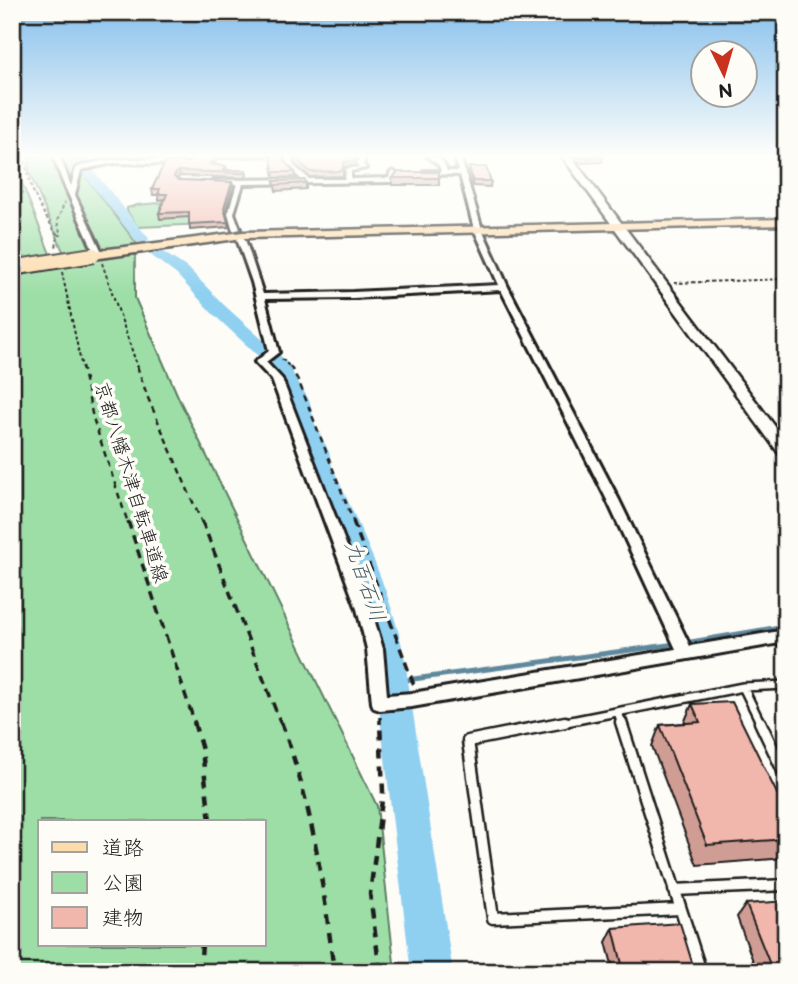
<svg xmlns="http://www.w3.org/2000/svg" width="798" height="984" font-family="'Balsamiq Sans','Klee One',sans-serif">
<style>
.green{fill:#9ddea7;stroke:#5c7d62;stroke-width:2;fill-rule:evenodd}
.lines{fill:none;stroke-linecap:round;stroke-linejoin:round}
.stream{stroke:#61889c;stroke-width:5}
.river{fill:#8fd0f1;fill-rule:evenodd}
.lane-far1-casing{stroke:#1c1c1c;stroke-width:12}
.lane-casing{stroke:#1c1c1c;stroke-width:15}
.street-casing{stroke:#1c1c1c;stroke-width:6}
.secondary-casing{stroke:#1c1c1c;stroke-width:5}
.primary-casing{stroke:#1c1c1c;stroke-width:5}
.path-far3{stroke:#1c1c1c;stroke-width:2;stroke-dasharray:3.5 2.5;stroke-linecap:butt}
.path-far2{stroke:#1c1c1c;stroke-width:2.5;stroke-dasharray:6 5;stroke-linecap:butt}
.path-far1{stroke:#1c1c1c;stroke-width:3.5;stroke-dasharray:9 6;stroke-linecap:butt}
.path{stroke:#1c1c1c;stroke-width:4.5;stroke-dasharray:10 8;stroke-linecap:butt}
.lane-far1{stroke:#fdfcf7;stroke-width:7}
.lane{stroke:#fdfcf7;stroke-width:10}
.street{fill:#fdfcf7;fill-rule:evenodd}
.secondary{fill:#fdfcf7;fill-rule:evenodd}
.primary{fill:#fddcac;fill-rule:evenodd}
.primary-bridge-casing{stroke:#1c1c1c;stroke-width:18;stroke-linecap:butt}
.primary-bridge{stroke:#fddcac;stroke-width:14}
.wall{fill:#d09d94;stroke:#1c1c1c;stroke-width:2}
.shaded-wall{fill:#a98078;stroke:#1c1c1c;stroke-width:2}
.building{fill:#f2b7ac;stroke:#1c1c1c;stroke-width:2}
.labels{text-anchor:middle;stroke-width:7;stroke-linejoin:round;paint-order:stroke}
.street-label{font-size:19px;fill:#1c1c1c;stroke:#fdfcf7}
.water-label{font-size:21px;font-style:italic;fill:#445b67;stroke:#fdfcf7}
</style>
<rect width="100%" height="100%" fill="#fdfcf7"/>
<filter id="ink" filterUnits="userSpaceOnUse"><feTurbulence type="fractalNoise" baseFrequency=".0143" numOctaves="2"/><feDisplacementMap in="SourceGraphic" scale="14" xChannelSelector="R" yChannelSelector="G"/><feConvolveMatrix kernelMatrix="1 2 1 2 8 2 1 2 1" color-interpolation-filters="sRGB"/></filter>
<g filter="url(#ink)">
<path class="green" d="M12 155H17L22 183 54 264 135 251V298L180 401 377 806 395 972H12ZM40 821H264V944H40Z
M29 155H75L77 165 137 244 65 256 29 172Z
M235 196 230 203 211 205 210 213 229 215V223L138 227 127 211V208L137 205Z"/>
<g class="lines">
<path class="stream" d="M391 682 691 642 786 626"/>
<path class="river" d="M72 155H84L96 174 147 236 149 239 147 242H137L87 179Z
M157 248 189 269 224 305 285 360 309 400 315 424 329 452 332 466C360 528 390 588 404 655L453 972H411L369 627 352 571 308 466 307 452 293 424 287 400 270 367 212 313 177 275 152 256 149 253Z"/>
<defs>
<path id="lane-far1" d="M743 687 761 724
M618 712 622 724
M556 724 743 687 786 685"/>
<path id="lane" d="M565 722 468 741 493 918 680 909
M621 722 701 972
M760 722 786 777
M674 890 786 885"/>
<path id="street" d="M53 155H59L71 186 76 168C109 155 145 160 180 160L183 162 180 164 113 163 81 170 75 195 103 254 99 256 95 254 62 180Z
M189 155H273L192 158Z
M285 155H291L293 165 309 179H345L346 169 359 167 357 164 360 155H366L363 164 366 168 351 171V179L389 178 390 173 393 171 396 173 395 180 392 182 243 184 234 213 240 229 233 231 228 213 237 184H215L212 182 215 180 301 179 287 166Z
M426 155C437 155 444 161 447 171H459L454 155H460L482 229 508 287 619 500 690 646 786 630V642L412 707 380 710 374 708 372 703 367 649 357 609 272 380 255 362 269 351 252 282 237 239 241 237 245 239 263 294 353 292 499 285 474 229 460 175 422 174 424 171H441L439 165ZM501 290 607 500 676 649 412 693 387 695 383 649 371 609 282 379 266 362 279 352 265 299 353 298Z
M778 155H785L786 161Z"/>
<path id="secondary" d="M561 155H570L786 441V457L780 455Z"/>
<path id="primary" d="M786 219V225L243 238 93 259 87 255 93 251 243 232Z"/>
</defs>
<use href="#lane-far1" class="lane-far1-casing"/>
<use href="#lane" class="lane-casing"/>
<use href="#street" class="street-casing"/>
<use href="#secondary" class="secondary-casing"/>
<use href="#primary" class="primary-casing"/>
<path class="path-far3" d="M25 155C27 186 40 210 58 235L56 248
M58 235H61L57 221 65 202
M102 263 138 368
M62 272 82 368
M674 283 786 279
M282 359 291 368"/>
<path class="path-far2" d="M82 366 93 418 128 523
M137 366 148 398 202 523
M290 366 299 382 354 523"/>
<path class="path-far1" d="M128 521 195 724
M202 521 281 724
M353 521 414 685
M380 717V724"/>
<path class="path" d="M194 722 202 750 210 821
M281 722C312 802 324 887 334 972
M200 972 202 944
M380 972 370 894 383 792 380 722"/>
<use href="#lane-far1" class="lane-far1"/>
<use href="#lane" class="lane"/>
<use href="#street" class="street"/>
<use href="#secondary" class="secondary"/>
<use href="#primary" class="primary"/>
<defs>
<path id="primary-bridge" d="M12 268 93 255"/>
</defs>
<use href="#primary-bridge" class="primary-bridge-casing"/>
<use href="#primary-bridge" class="primary-bridge"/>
</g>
<path class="wall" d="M169 155H188V157H170Z
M271 155 284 161 295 172V177L274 178Z
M293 155H359L355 165 344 167 343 176 310 177 295 164Z
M572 155H601L603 157 602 162 580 163Z
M217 160 213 165 226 166 227 170H246L247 175 245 178 180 176 176 178 179 180 232 182 233 187 225 212 229 227 190 230 189 217 160 219 159 213 165 199 159 200 158 195H153L152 189 188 162Z
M469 167 491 181 490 187 473 186 469 172Z
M392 178H439V185H392Z
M274 181 306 183V189L276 191Z
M692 704 786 812 785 858 697 865 652 746 660 725 684 723Z
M746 904 786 972H757L737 917Z
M613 928 695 972H614L606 942Z"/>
<path class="shaded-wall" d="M216 155 217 160 210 170V164Z
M356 155H359L355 165 344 167 343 176 344 162Z
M179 171 180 176 176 179 174 177 175 174Z
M232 182 233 187 225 214 224 208Z"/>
<path class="building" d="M215 155 210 164 226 166 224 170H246L245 173 179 171 175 174 174 177 179 180 232 182 224 208 228 222 189 224V212L159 213 167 194H158L160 189H152L165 162H188L193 156Z
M271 155H283L284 161 295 172H273Z
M294 155H356L355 160 344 162 342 171 310 172 295 158Z
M577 155H601L603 157 580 158Z
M469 167H486L491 181H473Z
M398 172H439V178H392Z
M305 180 306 183 275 185 274 181Z
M732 702 786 812V839L707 845 660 725 700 722 692 704Z
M786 901V972H773L746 904Z
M680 923 695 972H624L613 928Z"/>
</g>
<linearGradient id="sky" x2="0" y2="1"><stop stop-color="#84bfec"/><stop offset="0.53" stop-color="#fefefb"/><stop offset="1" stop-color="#fefefb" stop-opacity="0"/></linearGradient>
<rect width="798" height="293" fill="url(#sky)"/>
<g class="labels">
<g class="street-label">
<text transform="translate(132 482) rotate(73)" y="7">京都八幡木津自転車道線</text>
</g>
<g class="water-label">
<text transform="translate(365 581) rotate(71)" y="7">九百石川</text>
</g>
</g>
<rect width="798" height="984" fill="none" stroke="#fdfcf7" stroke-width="42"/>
<rect x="21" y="21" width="756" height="942" fill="none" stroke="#1c1c1c" stroke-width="2.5" filter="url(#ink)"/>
<rect x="38" y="820" width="228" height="126" fill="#fdfcf7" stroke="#a3a29f" stroke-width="2"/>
<rect x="52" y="842" width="35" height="10" fill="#fddcac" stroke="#a3a29f" stroke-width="2"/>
<text x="102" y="855" font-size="21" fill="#1c1c1c">道路</text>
<rect x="52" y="872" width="35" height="21" fill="#9ddea7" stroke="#a3a29f" stroke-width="2"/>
<text x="102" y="890" font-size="21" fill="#1c1c1c">公園</text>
<rect x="52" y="907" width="35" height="21" fill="#f2b7ac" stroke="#a3a29f" stroke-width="2"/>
<text x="102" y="925" font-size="21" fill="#1c1c1c">建物</text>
<g transform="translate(724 74) rotate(175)"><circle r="33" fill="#fdfcf7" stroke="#a3a29f" stroke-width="2"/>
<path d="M0-5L12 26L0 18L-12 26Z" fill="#c8321e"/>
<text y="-10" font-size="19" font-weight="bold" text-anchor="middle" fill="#1c1c1c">N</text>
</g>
</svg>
